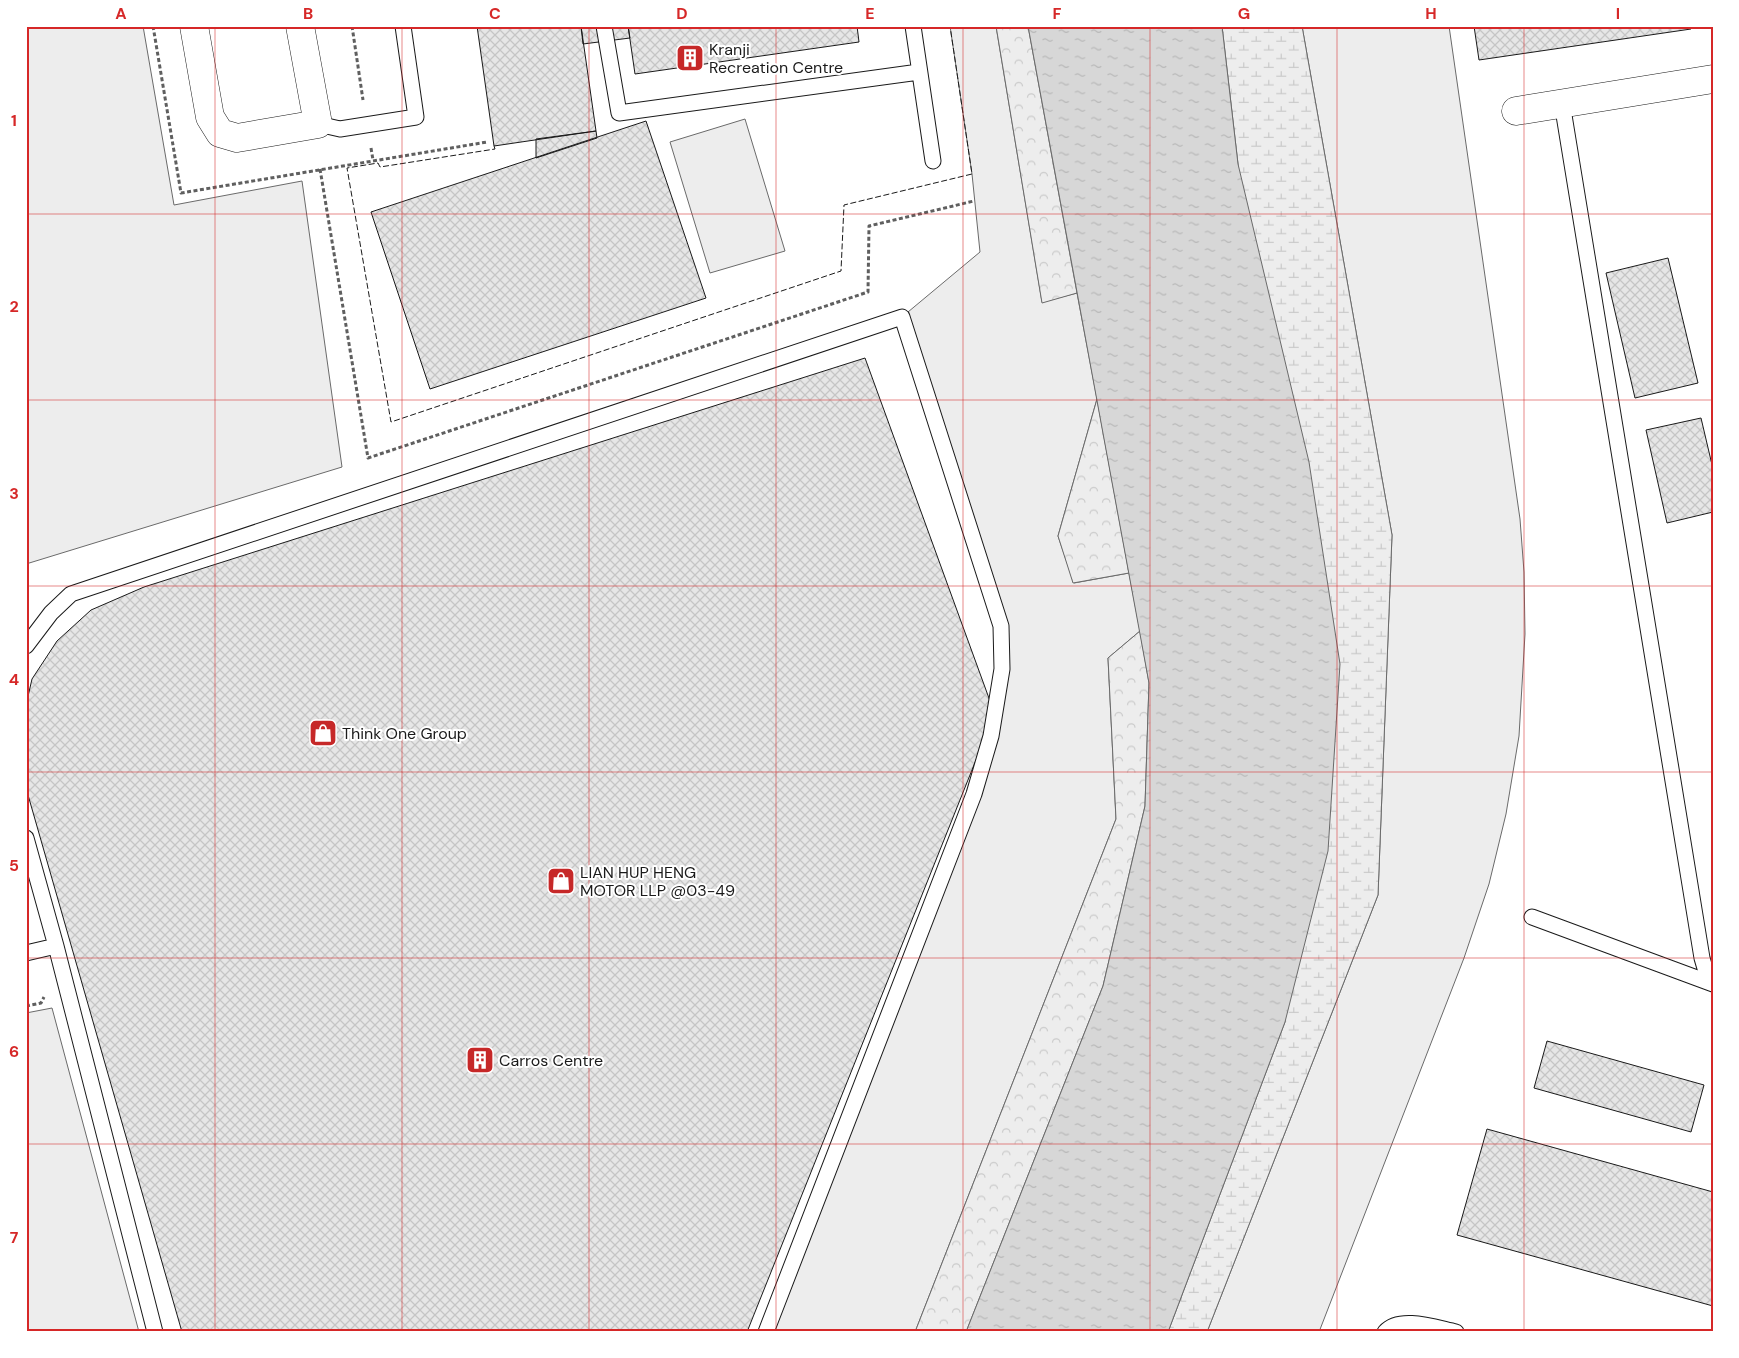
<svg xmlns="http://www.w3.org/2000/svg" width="1739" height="1358" font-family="'DM Sans',sans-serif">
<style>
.built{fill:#ededed;stroke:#6a6a6a}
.forest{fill:url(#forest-crowns);stroke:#6a6a6a}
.wetland{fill:url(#wetland-marsh);stroke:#6a6a6a}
.water{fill:url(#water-ripples);stroke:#6a6a6a}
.building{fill:url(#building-cross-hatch);stroke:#1a1a1a}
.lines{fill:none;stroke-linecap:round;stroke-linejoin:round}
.service-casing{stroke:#1a1a1a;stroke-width:17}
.minor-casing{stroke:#1a1a1a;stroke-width:29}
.path{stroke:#5f5f5f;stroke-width:3;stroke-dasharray:4 2.5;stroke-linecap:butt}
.service{stroke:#fff;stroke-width:15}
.minor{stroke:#fff;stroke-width:28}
.fence{stroke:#1a1a1a;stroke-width:1;stroke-dasharray:6 2.5;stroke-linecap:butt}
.grid{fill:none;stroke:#d62828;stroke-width:1;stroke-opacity:0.55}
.labels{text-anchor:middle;stroke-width:4;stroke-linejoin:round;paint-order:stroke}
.poi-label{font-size:16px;fill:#1a1a1a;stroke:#fff;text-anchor:start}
.neatline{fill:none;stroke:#d62828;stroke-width:2}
.grid-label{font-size:16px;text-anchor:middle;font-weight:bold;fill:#d62828}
</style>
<defs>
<pattern id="forest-crowns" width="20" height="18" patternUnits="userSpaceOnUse" patternTransform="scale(1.25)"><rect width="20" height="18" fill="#ededed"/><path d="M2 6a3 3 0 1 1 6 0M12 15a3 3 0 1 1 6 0" fill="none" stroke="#cbcbcb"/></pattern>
<pattern id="wetland-marsh" width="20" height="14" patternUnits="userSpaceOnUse" patternTransform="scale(1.25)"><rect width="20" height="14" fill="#ededed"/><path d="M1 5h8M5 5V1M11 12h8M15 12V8" fill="none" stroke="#cbcbcb"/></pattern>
<pattern id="water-ripples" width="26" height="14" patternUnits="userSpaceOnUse" patternTransform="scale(1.25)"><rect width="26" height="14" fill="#d7d7d7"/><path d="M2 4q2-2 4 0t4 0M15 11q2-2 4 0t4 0" fill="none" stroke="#b8b8b8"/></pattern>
<pattern id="building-cross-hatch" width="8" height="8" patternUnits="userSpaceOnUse" patternTransform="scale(1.25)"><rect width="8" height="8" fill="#e6e6e6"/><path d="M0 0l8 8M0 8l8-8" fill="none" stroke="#c5c5c5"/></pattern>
</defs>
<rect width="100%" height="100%" fill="#fff"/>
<path class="built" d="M26 26H143L174 205 302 181 342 467 26 564Z
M950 26H996L1042 302 1077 293 1097 399 1058 536 1074 583 1129 573 1140 631 1108 658 1116 819 915 1332H766L991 736 1001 626 902 317 980 252 972 174Z
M1302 26H1449L1520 519 1524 572 1525 634 1519 736 1506 814 1489 884 1464 958 1319 1332H1207L1378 895 1392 535Z
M745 119 785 251 710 273 670 142Z
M52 1008 139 1332H26V1013Z"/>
<path class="forest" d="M996 26H1028L1077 293 1042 303Z
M1097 399 1129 573 1073 583 1058 536Z
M1140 631 1149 683 1145 806 1103 986 966 1332H915L1116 819 1108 658Z"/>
<path class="wetland" d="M1222 26H1302L1392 535 1378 895 1207 1332H1168L1285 1022 1238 164Z"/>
<path class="water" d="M1028 26H1222L1238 164 1309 462 1340 664 1328 851 1285 1022 1168 1332H966L1103 986 1145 806 1149 683Z"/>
<path class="building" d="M477 26H581L596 131 494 146Z
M581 26H628L630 38 583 44Z
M628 26H857L859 42 635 74Z
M1474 26H1690L1691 29 1479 60Z
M646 121 706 298 430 389 371 212Z
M596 131 597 138 536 158V139Z
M1668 258 1698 383 1635 398 1606 273Z
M865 358 990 701 984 740 747 1332H182L26 788V705L32 679 57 641 91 610 144 587Z
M1701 418 1713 469V512L1667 523 1646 430Z
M1547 1041 1704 1085 1691 1132 1534 1088Z
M1487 1129 1713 1192V1306L1457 1235Z"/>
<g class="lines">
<defs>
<path id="service" d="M604 26 619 113 919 72
M913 26 933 161
M1562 103 1702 958 1709 982
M318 124 340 129 416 117 403 26
M26 646 51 613 71 594 902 317 1001 626 1002 669 991 736 974 794 766 1332
M26 838 56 946 155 1332
M1532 917 1713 984
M26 953 56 946
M1385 1332C1400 1315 1436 1328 1456 1332"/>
<path id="minor" d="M194 26 210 117 220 133 237 138 318 124 300 26
M1516 111 1713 79"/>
</defs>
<use href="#service" class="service-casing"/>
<use href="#minor" class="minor-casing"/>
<path class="path" d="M153 26 181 193 487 142
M352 26 363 100
M371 148 373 160
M320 169 368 458 868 292 869 226 974 201
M26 1006 41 1003 44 997"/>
<use href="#service" class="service"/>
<use href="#minor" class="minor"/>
<path class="fence" d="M494 146 495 149 380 167 378 163 347 168 391 422 841 271 844 205 972 174 950 26"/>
</g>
<path class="grid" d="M215 26V1332M402 26V1332M589 26V1332M776 26V1332M963 26V1332M1150 26V1332M1337 26V1332M1524 26V1332M26 214H1713M26 400H1713M26 586H1713M26 772H1713M26 958H1713M26 1144H1713"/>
<defs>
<symbol id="building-square" viewBox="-11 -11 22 22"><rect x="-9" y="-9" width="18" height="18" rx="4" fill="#c62828" stroke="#fff"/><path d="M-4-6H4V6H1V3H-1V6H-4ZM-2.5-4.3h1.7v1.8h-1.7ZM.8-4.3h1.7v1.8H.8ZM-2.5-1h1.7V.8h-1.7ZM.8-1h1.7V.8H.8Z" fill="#fff"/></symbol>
<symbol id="shop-square" viewBox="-11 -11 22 22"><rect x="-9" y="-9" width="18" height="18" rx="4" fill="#c62828" stroke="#fff"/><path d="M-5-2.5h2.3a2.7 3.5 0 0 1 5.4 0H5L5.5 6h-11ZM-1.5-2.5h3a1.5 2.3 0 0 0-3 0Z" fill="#fff"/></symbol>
</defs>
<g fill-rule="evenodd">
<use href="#building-square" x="674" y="42" width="32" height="32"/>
<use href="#shop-square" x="307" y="717" width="32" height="32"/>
<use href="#shop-square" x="545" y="865" width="32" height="32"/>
<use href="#building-square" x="464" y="1044" width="32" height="32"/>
</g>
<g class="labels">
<g class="poi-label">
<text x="709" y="55">Kranji<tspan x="709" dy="18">Recreation Centre</tspan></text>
<text x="342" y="739">Think One Group</text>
<text x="580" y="878">LIAN HUP HENG<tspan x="580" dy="18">MOTOR LLP @03-49</tspan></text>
<text x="499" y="1066">Carros Centre</text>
</g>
</g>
<rect width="1739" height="1358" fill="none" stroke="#ffffff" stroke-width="55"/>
<rect x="28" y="28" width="1684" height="1302" class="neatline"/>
<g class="grid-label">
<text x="121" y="19">A</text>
<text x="308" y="19">B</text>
<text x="495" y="19">C</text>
<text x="682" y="19">D</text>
<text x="870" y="19">E</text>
<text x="1057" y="19">F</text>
<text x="1244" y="19">G</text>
<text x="1431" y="19">H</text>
<text x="1618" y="19">I</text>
<text x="14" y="126">1</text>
<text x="14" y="312">2</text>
<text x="14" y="499">3</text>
<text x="14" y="685">4</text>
<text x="14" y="871">5</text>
<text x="14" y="1057">6</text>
<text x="14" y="1243">7</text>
</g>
</svg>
